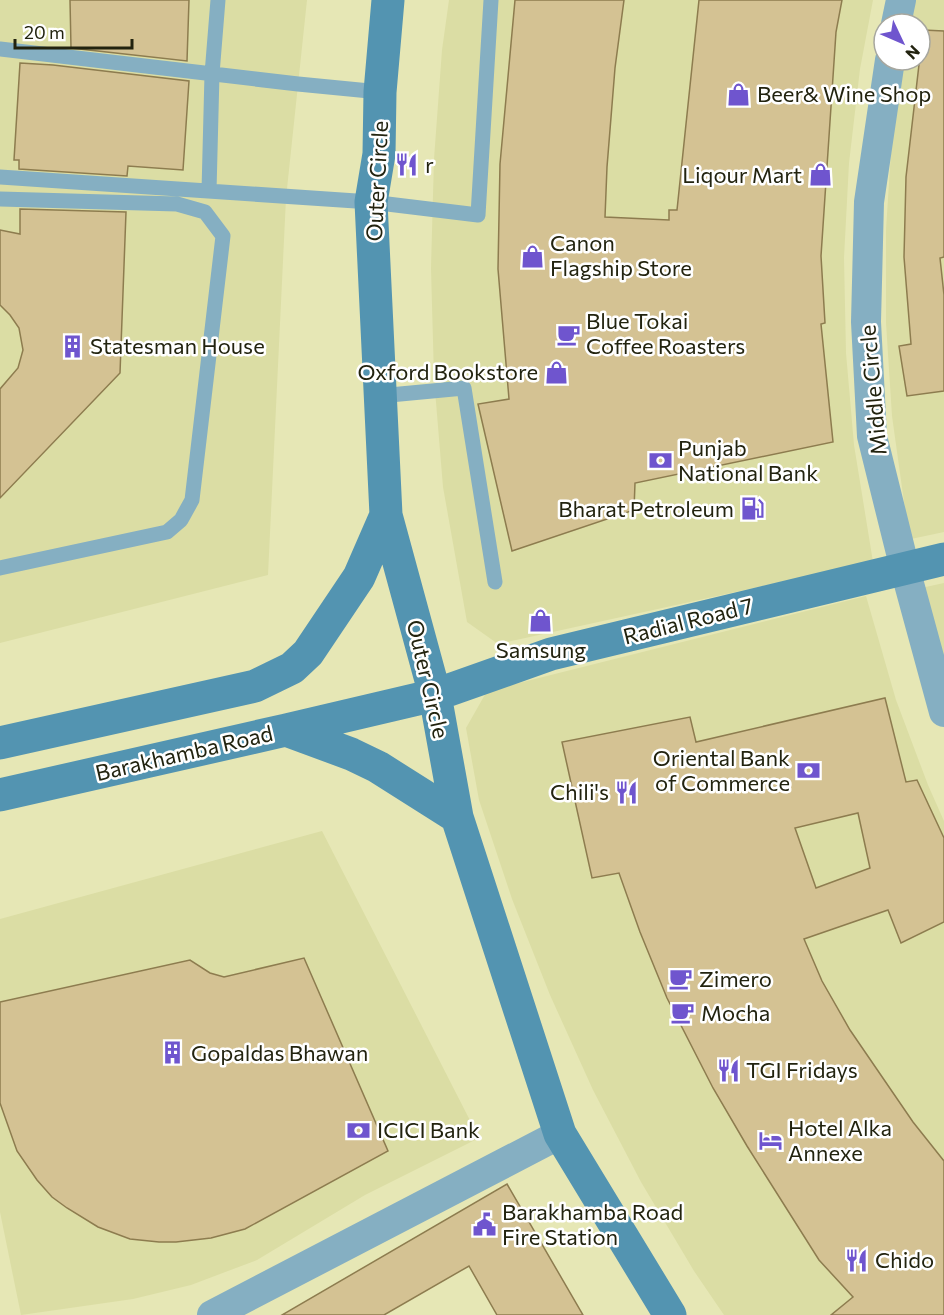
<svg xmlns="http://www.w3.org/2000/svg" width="944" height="1315" font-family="Commissioner,sans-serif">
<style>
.built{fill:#dbdda4}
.building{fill:#d4c293;stroke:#8d7c4f;stroke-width:1.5;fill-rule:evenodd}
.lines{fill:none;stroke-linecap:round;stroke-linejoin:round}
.lane{stroke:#85afc2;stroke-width:15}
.street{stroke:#85afc2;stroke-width:30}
.secondary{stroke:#5394b1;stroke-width:33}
.labels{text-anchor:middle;stroke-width:5;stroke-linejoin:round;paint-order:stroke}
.poi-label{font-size:22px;fill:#22230f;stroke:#fff;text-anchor:start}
.street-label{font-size:22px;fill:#22230f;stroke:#fff}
</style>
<rect width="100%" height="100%" fill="#e6e7b5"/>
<path class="built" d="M0 0H307L286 198 268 575 0 643Z
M449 0H873L860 69 849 163 844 258 846 353 854 445 873 562 498 644 467 622 443 487 434 378 431 268 434 159 442 50Z
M914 0H944V532L911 539 905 509 892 416 886 323V230L892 136 903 60H920V24H909Z
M944 583V670L921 588Z
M866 596 896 700 928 785 944 821V1315H724L694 1271 641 1182 593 1090 550 995 512 899 479 800 466 728 487 691Z
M322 831 479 1138 365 1195 257 1260 191 1285 133 1299 21 1315 0 1212V919Z"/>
<path class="building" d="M70 0H189L187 61 71 48Z
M515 0H624L615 68 607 167 605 217 669 220V210H677L699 0H842L836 32 821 256 825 323 821 324 833 442 635 483 634 510 512 551 478 404 509 399 498 269 500 164Z
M923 30 944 31V257L940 258 944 295V391L907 396 899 346 911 344 904 257 906 177Z
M20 63 53 65 189 81 183 170 128 166 127 176 19 169V160H14Z
M20 209 126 212 120 373 0 498V389L18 368 23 350 19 328 10 315 0 305V230L20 234Z
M885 698 906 782 917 780 944 838V922L901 943 888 910 804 939 822 981 850 1030 913 1122 944 1161V1315H831L853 1297 819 1260 747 1146 713 1088 667 998 640 932 619 873 592 878 562 742 690 717 696 742ZM858 813 870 868 816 888 795 828Z
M304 958 388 1151 245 1229 211 1238 176 1242H159L130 1239 98 1227 67 1208 52 1197 37 1180 17 1151 0 1103V1002L190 960 210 973 224 977Z
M507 1184 583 1315H497L469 1266 384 1315H282Z"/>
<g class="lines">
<path class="lane" d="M0 49 298 84 380 92
M0 177 371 202 478 215 491 0
M209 191 212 74 218 0
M0 199 177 204 205 212 223 236 192 500 181 520 167 532 0 568
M379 396 464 388 495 582"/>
<path class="street" d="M896 24 901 0
M890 60 869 202 866 322 872 436 905 569 944 712
M212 1315 560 1134"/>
<path class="secondary" d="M388 0 380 92 379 154 371 202 386 515 435 695 457 817 560 1134 670 1315
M286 730 435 695 551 654 944 559
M0 743 255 686 292 668 308 653 359 577 386 515
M0 795 286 730 351 754 378 767 457 817"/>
</g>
<defs>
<symbol id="shop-bare" viewBox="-9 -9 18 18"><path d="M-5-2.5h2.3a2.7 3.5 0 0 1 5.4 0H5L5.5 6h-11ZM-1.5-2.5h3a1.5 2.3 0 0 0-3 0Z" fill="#6f55ce" stroke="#fff" stroke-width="2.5" paint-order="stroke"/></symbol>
<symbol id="restaurant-bare" viewBox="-9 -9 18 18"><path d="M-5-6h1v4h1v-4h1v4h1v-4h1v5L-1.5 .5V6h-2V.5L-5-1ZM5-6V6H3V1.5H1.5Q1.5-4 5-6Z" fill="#6f55ce" stroke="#fff" stroke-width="2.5" paint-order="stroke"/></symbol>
<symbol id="cafe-bare" viewBox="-9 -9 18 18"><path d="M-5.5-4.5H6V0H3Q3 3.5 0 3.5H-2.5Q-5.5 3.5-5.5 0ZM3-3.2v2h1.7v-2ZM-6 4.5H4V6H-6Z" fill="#6f55ce" stroke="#fff" stroke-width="2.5" paint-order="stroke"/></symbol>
<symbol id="building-bare" viewBox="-9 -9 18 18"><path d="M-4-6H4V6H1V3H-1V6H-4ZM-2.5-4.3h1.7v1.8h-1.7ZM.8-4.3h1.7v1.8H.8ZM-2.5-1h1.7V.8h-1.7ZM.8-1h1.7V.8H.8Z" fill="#6f55ce" stroke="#fff" stroke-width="2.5" paint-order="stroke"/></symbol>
<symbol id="bank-bare" viewBox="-9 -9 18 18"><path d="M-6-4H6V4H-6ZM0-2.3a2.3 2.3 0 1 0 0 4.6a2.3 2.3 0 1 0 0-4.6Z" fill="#6f55ce" stroke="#fff" stroke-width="2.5" paint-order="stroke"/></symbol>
<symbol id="fuel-bare" viewBox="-9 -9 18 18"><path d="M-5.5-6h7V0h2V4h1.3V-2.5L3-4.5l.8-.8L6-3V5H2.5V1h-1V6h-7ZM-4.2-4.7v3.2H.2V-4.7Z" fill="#6f55ce" stroke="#fff" stroke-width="2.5" paint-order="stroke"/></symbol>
<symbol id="hotel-bare" viewBox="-9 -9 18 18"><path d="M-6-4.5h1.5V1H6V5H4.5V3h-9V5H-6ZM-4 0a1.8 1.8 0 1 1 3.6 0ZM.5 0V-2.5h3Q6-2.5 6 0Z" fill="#6f55ce" stroke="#fff" stroke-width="2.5" paint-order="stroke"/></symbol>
<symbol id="civic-bare" viewBox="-9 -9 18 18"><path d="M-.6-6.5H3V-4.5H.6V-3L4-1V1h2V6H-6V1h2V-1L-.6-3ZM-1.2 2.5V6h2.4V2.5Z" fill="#6f55ce" stroke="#fff" stroke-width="2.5" paint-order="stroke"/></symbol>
</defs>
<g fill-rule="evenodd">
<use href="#shop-bare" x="722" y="78" width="33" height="33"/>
<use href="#restaurant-bare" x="390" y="148" width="33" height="33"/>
<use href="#shop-bare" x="804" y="158" width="33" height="33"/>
<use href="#shop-bare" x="516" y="240" width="33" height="33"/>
<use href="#cafe-bare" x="552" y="318" width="33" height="33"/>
<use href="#building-bare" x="56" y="330" width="33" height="33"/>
<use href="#shop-bare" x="540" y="356" width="33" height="33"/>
<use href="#bank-bare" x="644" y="444" width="33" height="33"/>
<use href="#fuel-bare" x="736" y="492" width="33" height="33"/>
<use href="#shop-bare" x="524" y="604" width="33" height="33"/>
<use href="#bank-bare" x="792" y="754" width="33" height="33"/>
<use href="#restaurant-bare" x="610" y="776" width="33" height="33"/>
<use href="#cafe-bare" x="664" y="962" width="33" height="33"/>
<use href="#cafe-bare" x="666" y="996" width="33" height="33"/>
<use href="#building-bare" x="156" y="1036" width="33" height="33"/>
<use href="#restaurant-bare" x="712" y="1054" width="33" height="33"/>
<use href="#bank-bare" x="342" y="1114" width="33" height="33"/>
<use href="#hotel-bare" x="754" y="1124" width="33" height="33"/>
<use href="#civic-bare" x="468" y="1208" width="33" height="33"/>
<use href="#restaurant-bare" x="840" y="1244" width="33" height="33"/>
</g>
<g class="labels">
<g class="poi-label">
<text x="757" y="102">Beer&amp; Wine Shop</text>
<text x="425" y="173">r</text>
<text x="802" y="183" text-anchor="end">Liqour Mart</text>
<text x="550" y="251">Canon<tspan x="550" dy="25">Flagship Store</tspan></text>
<text x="586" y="329">Blue Tokai<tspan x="586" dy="25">Coffee Roasters</tspan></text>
<text x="90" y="354">Statesman House</text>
<text x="538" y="380" text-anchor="end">Oxford Bookstore</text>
<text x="678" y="456">Punjab<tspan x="678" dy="25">National Bank</tspan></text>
<text x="734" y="517" text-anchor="end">Bharat Petroleum</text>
<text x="541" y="658" text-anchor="middle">Samsung</text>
<text x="790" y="766" text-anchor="end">Oriental Bank<tspan x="790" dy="25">of Commerce</tspan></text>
<text x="609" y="800" text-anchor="end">Chili's</text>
<text x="699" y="987">Zimero</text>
<text x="701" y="1021">Mocha</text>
<text x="191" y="1061">Gopaldas Bhawan</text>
<text x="746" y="1078">TGI Fridays</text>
<text x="788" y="1136">Hotel Alka<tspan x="788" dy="25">Annexe</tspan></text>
<text x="377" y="1138">ICICI Bank</text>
<text x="502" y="1220">Barakhamba Road<tspan x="502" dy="25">Fire Station</tspan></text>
<text x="875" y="1268">Chido</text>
</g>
<g class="street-label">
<text transform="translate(377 181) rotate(-87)" y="8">Outer Circle</text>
<text transform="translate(873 390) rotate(-95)" y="8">Middle Circle</text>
<text transform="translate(688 621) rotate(-14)" y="8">Radial Road 7</text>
<text transform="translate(428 679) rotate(77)" y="8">Outer Circle</text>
<text transform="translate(184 753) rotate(-13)" y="8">Barakhamba Road</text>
</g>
</g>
<g transform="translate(902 42) rotate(134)"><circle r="28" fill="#ffffff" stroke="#a7a79f" stroke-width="1.5"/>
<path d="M0-4.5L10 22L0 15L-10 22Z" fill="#6f55ce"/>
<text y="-9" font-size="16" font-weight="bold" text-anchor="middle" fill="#22230f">N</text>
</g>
<path d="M15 39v9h117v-9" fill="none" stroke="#22230f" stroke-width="3"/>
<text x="24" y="39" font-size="18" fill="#22230f" stroke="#ffffff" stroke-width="4.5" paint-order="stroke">20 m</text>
</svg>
